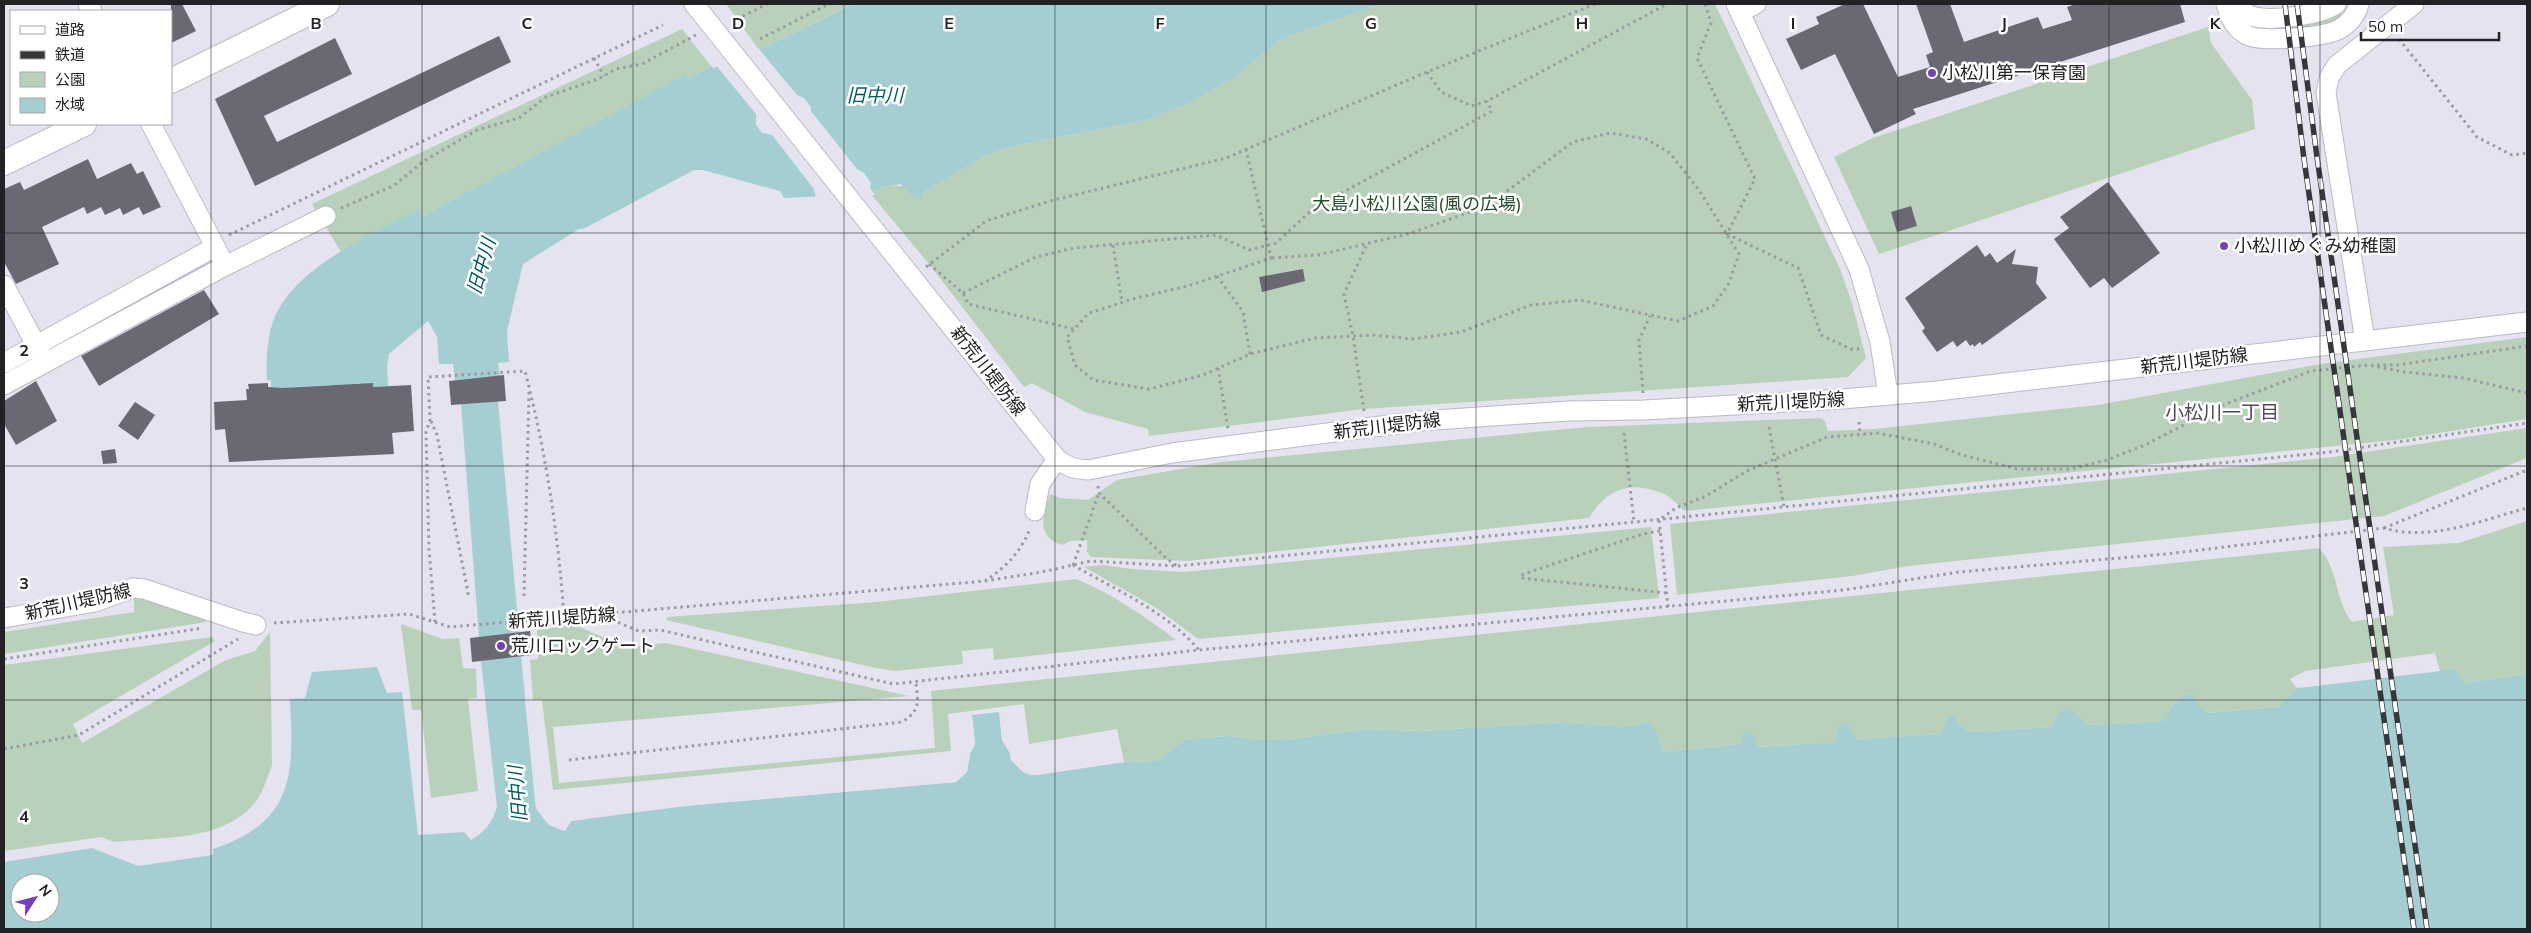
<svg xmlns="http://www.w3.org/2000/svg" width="2531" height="933" font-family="Mulish,'Noto Sans JP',sans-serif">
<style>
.green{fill:#b9d1ba}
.water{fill:#a5ced3;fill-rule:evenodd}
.pier{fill:#e4e3ef}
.building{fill:#696873}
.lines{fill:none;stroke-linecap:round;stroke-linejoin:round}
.minor-casing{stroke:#bbbac6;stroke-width:21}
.major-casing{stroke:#bbbac6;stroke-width:26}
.path{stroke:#9a9aa3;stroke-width:3;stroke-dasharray:2.5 4;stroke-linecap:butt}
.minor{stroke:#fff;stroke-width:19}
.major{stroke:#fff;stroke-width:24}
.rail-casing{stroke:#36363b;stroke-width:5.5}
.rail{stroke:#fff;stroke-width:4;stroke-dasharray:11;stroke-linecap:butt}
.grid{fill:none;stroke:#222226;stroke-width:1;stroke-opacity:0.55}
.poi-dot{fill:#7441b8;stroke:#fff;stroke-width:2}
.labels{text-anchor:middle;stroke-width:5;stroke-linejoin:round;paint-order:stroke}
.poi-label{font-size:18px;fill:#222226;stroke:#fff;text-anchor:start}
.park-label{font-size:18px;fill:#264e2b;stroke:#fff}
.street-label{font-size:18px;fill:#222226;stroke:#fff}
.water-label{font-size:19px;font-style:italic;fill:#025c65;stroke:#fff}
.neighbourhood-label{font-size:19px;fill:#4e4c57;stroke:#fff}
.grid-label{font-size:16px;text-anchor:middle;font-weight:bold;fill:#222226;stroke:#fff;stroke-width:5;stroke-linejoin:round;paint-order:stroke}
</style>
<rect width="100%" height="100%" fill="#e4e3ef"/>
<path class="green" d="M726 4H851L759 50Z
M1381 4H1715L1840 269 1852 303 1866 358 1848 377 1364 409 1149 436 1148 429 1085 412 1032 383 1024 387 929 264 871 194C890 181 903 185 922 193L987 155 1009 147 1146 120 1190 103 1237 76 1281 39Z
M2342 12 2344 15 2333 24 2267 34 2249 26Z
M2208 27 2211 43 2252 100 2255 129 1879 254 1834 157 1873 138Z
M682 29 711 66 688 79 685 76 423 216 419 209 341 252 312 204Z
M2527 337V419L2395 440 1685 511C1679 506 1671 497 1664 494 1631 480 1607 488 1589 518L1187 561 1091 557 1087 552V540L1070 541 1063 545C1035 537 1043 515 1050 494L1060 498 1088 500 1117 480 1221 462 1588 427 1820 418 1825 421 1828 431 1874 429 2098 405 2320 364Z
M2527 428V458L2384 516 1908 566 1852 576 1677 595 1670 524 2333 457Z
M2527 521V674L2464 683 2454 670 2440 671 2435 653 2305 671 2290 679 2297 688 2279 707 2204 713 2189 693C2174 699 2171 706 2166 721L2087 725 2077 714 2057 715 2052 727 1970 732 1958 724 1946 720 1941 734 1856 739 1839 725 1837 742 1757 747 1741 744 1663 752 1659 736 1649 721 1624 727 1562 722 1421 731 1366 729 1298 738 1264 740 1229 736 1185 739 1158 761 1124 762 1117 729 1029 744 1024 704 948 714 951 751 553 790 542 700H533L530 660 538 659 537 630 575 625 626 647 666 643 909 696 553 727 559 783 935 748 931 691 2319 548C2339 568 2334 600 2352 622L2394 615 2383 547 2459 543Z
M1651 527 1659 598 1198 639 1158 609 1084 567 1103 565 1131 569 1184 572Z
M1076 579C1113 594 1144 616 1176 640L994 660 993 648 962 651 963 664 895 671 876 668 666 620 668 617 877 602Z
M134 598H143L199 615 206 622 4 654V632L134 612Z
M401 624 443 639 459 638 463 668 476 669 477 698 468 699 478 791 431 798 421 710H412Z
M270 632 272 765C267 778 263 793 254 804 221 842 160 837 114 842L101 837 4 851V665L212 637 215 641 73 724 82 743 226 660 255 651Z"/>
<path class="water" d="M852 4H1381L1281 39 1237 76 1190 103 1146 120 1009 147 987 155 922 193 921 198 911 195 901 184 883 187 871 194 784 198 780 191 703 170H694L585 228 579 229 523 264 507 331 509 362 498 363 500 376 455 380 453 364H439L437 337 428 321 389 354 387 367 388 386 373 387 371 382V387L361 388 360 383 354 384V389L341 385 331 390 330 385 293 387 271 393V380H267C266 356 267 331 278 310 304 263 374 233 419 209L423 216 685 75 688 79 711 66 713 68 759 50Z
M498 401 519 632 479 637 461 404Z
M521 656 536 808 549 825 564 831 571 821 685 806 956 782 967 772 970 754 975 744 972 715 999 711 1002 740 1010 753 1011 760 1030 775H1038L1124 762 1158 761 1185 739 1229 736 1264 740 1298 738 1366 729 1421 731 1562 722 1624 727 1650 721 1659 736 1663 752 1741 744 1745 731 1754 735 1757 747 1836 742 1839 725 1846 722 1856 739 1941 734 1946 720 1954 715 1958 724 1970 732 2052 727 2057 715 2066 707 2077 714 2088 725 2165 721C2171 706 2175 698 2190 693L2205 713 2279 707 2297 688 2307 687 2454 669 2464 683 2527 674V929H4V862L92 848 138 866 213 855V849C295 822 294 774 290 699L305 698 312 672 377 667 387 693 402 692 418 835 464 832 471 840C485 832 492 823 497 807L481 661ZM20 883H50V913H20Z"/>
<path class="pier" d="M758 48 797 95 804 98 811 107V111L857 169 864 173 871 183 870 188 875 195 816 199 814 189 772 135 762 133 756 125V114L715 64Z
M2439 669 2440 671 2307 687V684Z
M527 700 539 807 547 820 563 828 570 819 610 813 685 804 955 779 965 771 967 754 973 743 970 713 999 709 1002 711 1005 739 1014 759 1024 769 1031 773 1123 760 1124 762 1030 775 1023 772 1011 760 1010 753 1002 740 999 712 972 715 975 744 970 754 967 772 956 782 685 806 611 815 571 821 565 831 546 822 536 808 525 701Z"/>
<path class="building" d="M171 4H182L196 31 171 43Z
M1845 4H1863L1898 77 1930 67 1926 55 1933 52 1916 4H1950L1964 42 2038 17 2043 29 2072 20 2067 7 2076 4H2180L2185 22 1913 109 1916 114 1874 134 1835 54 1801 70 1786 39 1819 24 1816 17Z
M499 36 511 62 255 186 215 99 335 38 352 74 264 116 277 142Z
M88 159 97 179 131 163 137 174 143 171 161 207 143 215 139 207 123 215 120 208 105 215 101 207 87 214 84 207 42 227 59 264 16 284 4 262V189L20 182 24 190Z
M2108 182 2160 253 2112 288 2104 278 2090 288 2054 239 2069 228 2060 217Z
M1911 206 1917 226 1897 232 1891 212Z
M1977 245 1985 257 1990 253 1997 263 2016 249 2012 264 2038 267 2036 283 2047 298 1982 345 1980 342 1974 347 1973 344 1970 346 1966 340 1957 347 1953 341 1937 352 1922 331 1925 328 1905 298Z
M1303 269 1305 281 1262 292 1259 277Z
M204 290 219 314 99 386 81 356Z
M504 375 506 401 451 405 449 381Z
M36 381 57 421 16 445 4 424V401Z
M268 383V387L282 388 373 383V387L411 385 414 431 392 433 394 454 229 462 225 429 215 430 214 402 247 400 246 389H249L248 384Z
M135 402 155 415 138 440 118 426Z
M115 449 117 463 103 464 101 451Z
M530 631 533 655 472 662 470 638Z"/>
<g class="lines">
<defs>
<path id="minor" d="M88 4 92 11
M694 4 1057 459C1067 467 1075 469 1088 470L1172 453 1420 421 1568 411 1644 410 1842 399 1937 391 2527 322
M1736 4 1859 269 1880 342 1888 395
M2226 4C2229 16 2235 29 2247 35 2260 43 2323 37 2338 30 2349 24 2356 16 2359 4
M2236 4C2241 10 2247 15 2255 17 2272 21 2322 15 2336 4
M1740 12 1756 4
M151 124 220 256
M4 285 42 356
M2365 341 2326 93 2329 78 2337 65 2414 4
M4 363 215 247
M4 385 225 266 326 216
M1035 511 1040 484 1057 459
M4 618 95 602 133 588 144 589 243 622 256 625"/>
<path id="major" d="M171 81 327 4
M4 163 84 124"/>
</defs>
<use href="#minor" class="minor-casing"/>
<use href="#major" class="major-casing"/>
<path class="path" d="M1705 4 1711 23 1697 58 1755 179 1727 234 1798 268 1821 335 1851 349H1863
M731 22 767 4
M760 39 829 4
M2399 39 2477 137 2512 155 2527 153
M594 58 604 76
M1427 72 1441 92 1472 106 1487 101 1667 4
M1246 149 1271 258 1188 286 1136 298 1089 313 1067 337 1075 365 1093 380 1149 389 1203 375 1250 354 1315 338 1372 335 1413 339 1461 332 1531 305 1580 300 1678 321 1713 306 1728 285 1739 254 1699 190 1670 153 1646 139 1610 133 1573 142 1487 206 1408 234 1318 255 1271 258
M341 208 393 186 424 161 477 130 519 118 546 97 598 79 616 69 642 64 696 35
M229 235 663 25
M1113 245 1122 302
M929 264 963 293 968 304 1074 329
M926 267 986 221 1050 201 1226 158 1427 72 1595 4
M1217 276 1243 312 1250 354
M963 293 1036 257 1074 248 1216 235 1249 250 1276 243 1314 208 1492 111 1487 101
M2377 365H2397L2527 346
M1218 368 1228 429
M1643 393 1639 340 1650 316
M1364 411 1353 336 1344 294 1367 244
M431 421 437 435 469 598
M1859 422 1860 433
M1769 427 1784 507
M1624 433 1634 522
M1098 486 1099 493 1166 558 1177 566
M2384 528 2527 470
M1660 531 1643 534 1521 575V578L1667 593
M1073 565C1116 590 1167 612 1199 650
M1073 565 1099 493
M985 581 1042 572 1091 561 1177 566 1634 522 2330 452 2527 423
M524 596 529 392
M1668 607 1659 520 1676 508 1706 496 1747 471 1827 437 1878 433 1934 444 1962 455 2018 469H2070L2107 460 2147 444 2218 407 2311 371 2369 365 2404 372 2463 378 2527 393
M600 615 639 631 660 630 893 684 1199 650 1844 590 1959 572 2166 554 2384 528C2431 542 2482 520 2527 508
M435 622 429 549 426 432 430 420 428 377 525 371C546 452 558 533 564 616
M274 623 409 614 450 627 985 581C1005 568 1022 551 1030 528
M4 659 203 628
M4 749 79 735 238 639
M569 760 902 722C921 710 918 702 916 682"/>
<use href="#minor" class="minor"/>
<use href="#major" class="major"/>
<defs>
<path id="rail" d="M2285 4 2304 159 2414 929
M2297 4 2317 157 2427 929"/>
</defs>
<use href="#rail" class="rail-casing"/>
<use href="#rail" class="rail"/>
</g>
<path class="grid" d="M211 4V929M422 4V929M633 4V929M844 4V929M1055 4V929M1266 4V929M1476 4V929M1687 4V929M1898 4V929M2109 4V929M2320 4V929M4 233H2527M4 466H2527M4 700H2527"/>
<g class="poi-dot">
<circle cx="1932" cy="73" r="5"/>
<circle cx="2224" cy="246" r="5"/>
<circle cx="501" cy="646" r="5"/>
</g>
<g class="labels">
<g class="poi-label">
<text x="1942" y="79">小松川第一保育園</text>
<text x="2234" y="252">小松川めぐみ幼稚園</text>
<text x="511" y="652">荒川ロックゲート</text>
</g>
<g class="park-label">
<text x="1417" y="210">大島小松川公園(風の広場)</text>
</g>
<g class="street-label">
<text transform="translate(2194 361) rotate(-7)" y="6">新荒川堤防線</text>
<text transform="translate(988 371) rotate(52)" y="6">新荒川堤防線</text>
<text transform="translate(1791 402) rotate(-3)" y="6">新荒川堤防線</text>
<text transform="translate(1387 426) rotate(-7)" y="6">新荒川堤防線</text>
<text transform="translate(78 602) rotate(-13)" y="6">新荒川堤防線</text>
<text transform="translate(562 618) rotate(-4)" y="6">新荒川堤防線</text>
</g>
<g class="water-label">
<text x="875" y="102">旧中川</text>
<text transform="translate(481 266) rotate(-74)" y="7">旧中川</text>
<text transform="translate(517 794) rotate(-95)" y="7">旧中川</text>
</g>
<g class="neighbourhood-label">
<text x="2222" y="419">小松川一丁目</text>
</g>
</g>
<g class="grid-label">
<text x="316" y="29">B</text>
<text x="527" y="29">C</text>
<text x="738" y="29">D</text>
<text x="949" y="29">E</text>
<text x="1160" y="29">F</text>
<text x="1371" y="29">G</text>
<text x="1582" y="29">H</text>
<text x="1793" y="29">I</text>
<text x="2004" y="29">J</text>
<text x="2215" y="29">K</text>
<text x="24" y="356">2</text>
<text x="24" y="589">3</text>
<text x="24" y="822">4</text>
</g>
<rect width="2531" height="933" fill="none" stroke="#222226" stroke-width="10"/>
<rect x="10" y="10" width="162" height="115" fill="#ffffff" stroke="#a7a7a8"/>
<rect x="20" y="26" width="25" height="8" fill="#ffffff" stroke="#a7a7a8"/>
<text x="55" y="35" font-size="15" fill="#222226">道路</text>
<rect x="20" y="51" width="25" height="8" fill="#36363b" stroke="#a7a7a8"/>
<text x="55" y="60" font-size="15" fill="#222226">鉄道</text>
<rect x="20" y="72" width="25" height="15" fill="#b9d1ba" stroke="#a7a7a8"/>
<text x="55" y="85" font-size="15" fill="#222226">公園</text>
<rect x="20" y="98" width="25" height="15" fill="#a5ced3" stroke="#a7a7a8"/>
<text x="55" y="110" font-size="15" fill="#222226">水域</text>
<g transform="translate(35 898) rotate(54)"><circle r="24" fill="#ffffff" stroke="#a7a7a8"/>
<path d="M0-4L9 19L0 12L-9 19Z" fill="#7441b8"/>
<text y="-8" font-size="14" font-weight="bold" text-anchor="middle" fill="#222226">N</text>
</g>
<path d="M2361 32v8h138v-8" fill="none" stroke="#222226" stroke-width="2.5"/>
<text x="2368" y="32" font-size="15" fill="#222226" stroke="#ffffff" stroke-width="4" paint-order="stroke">50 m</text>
</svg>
